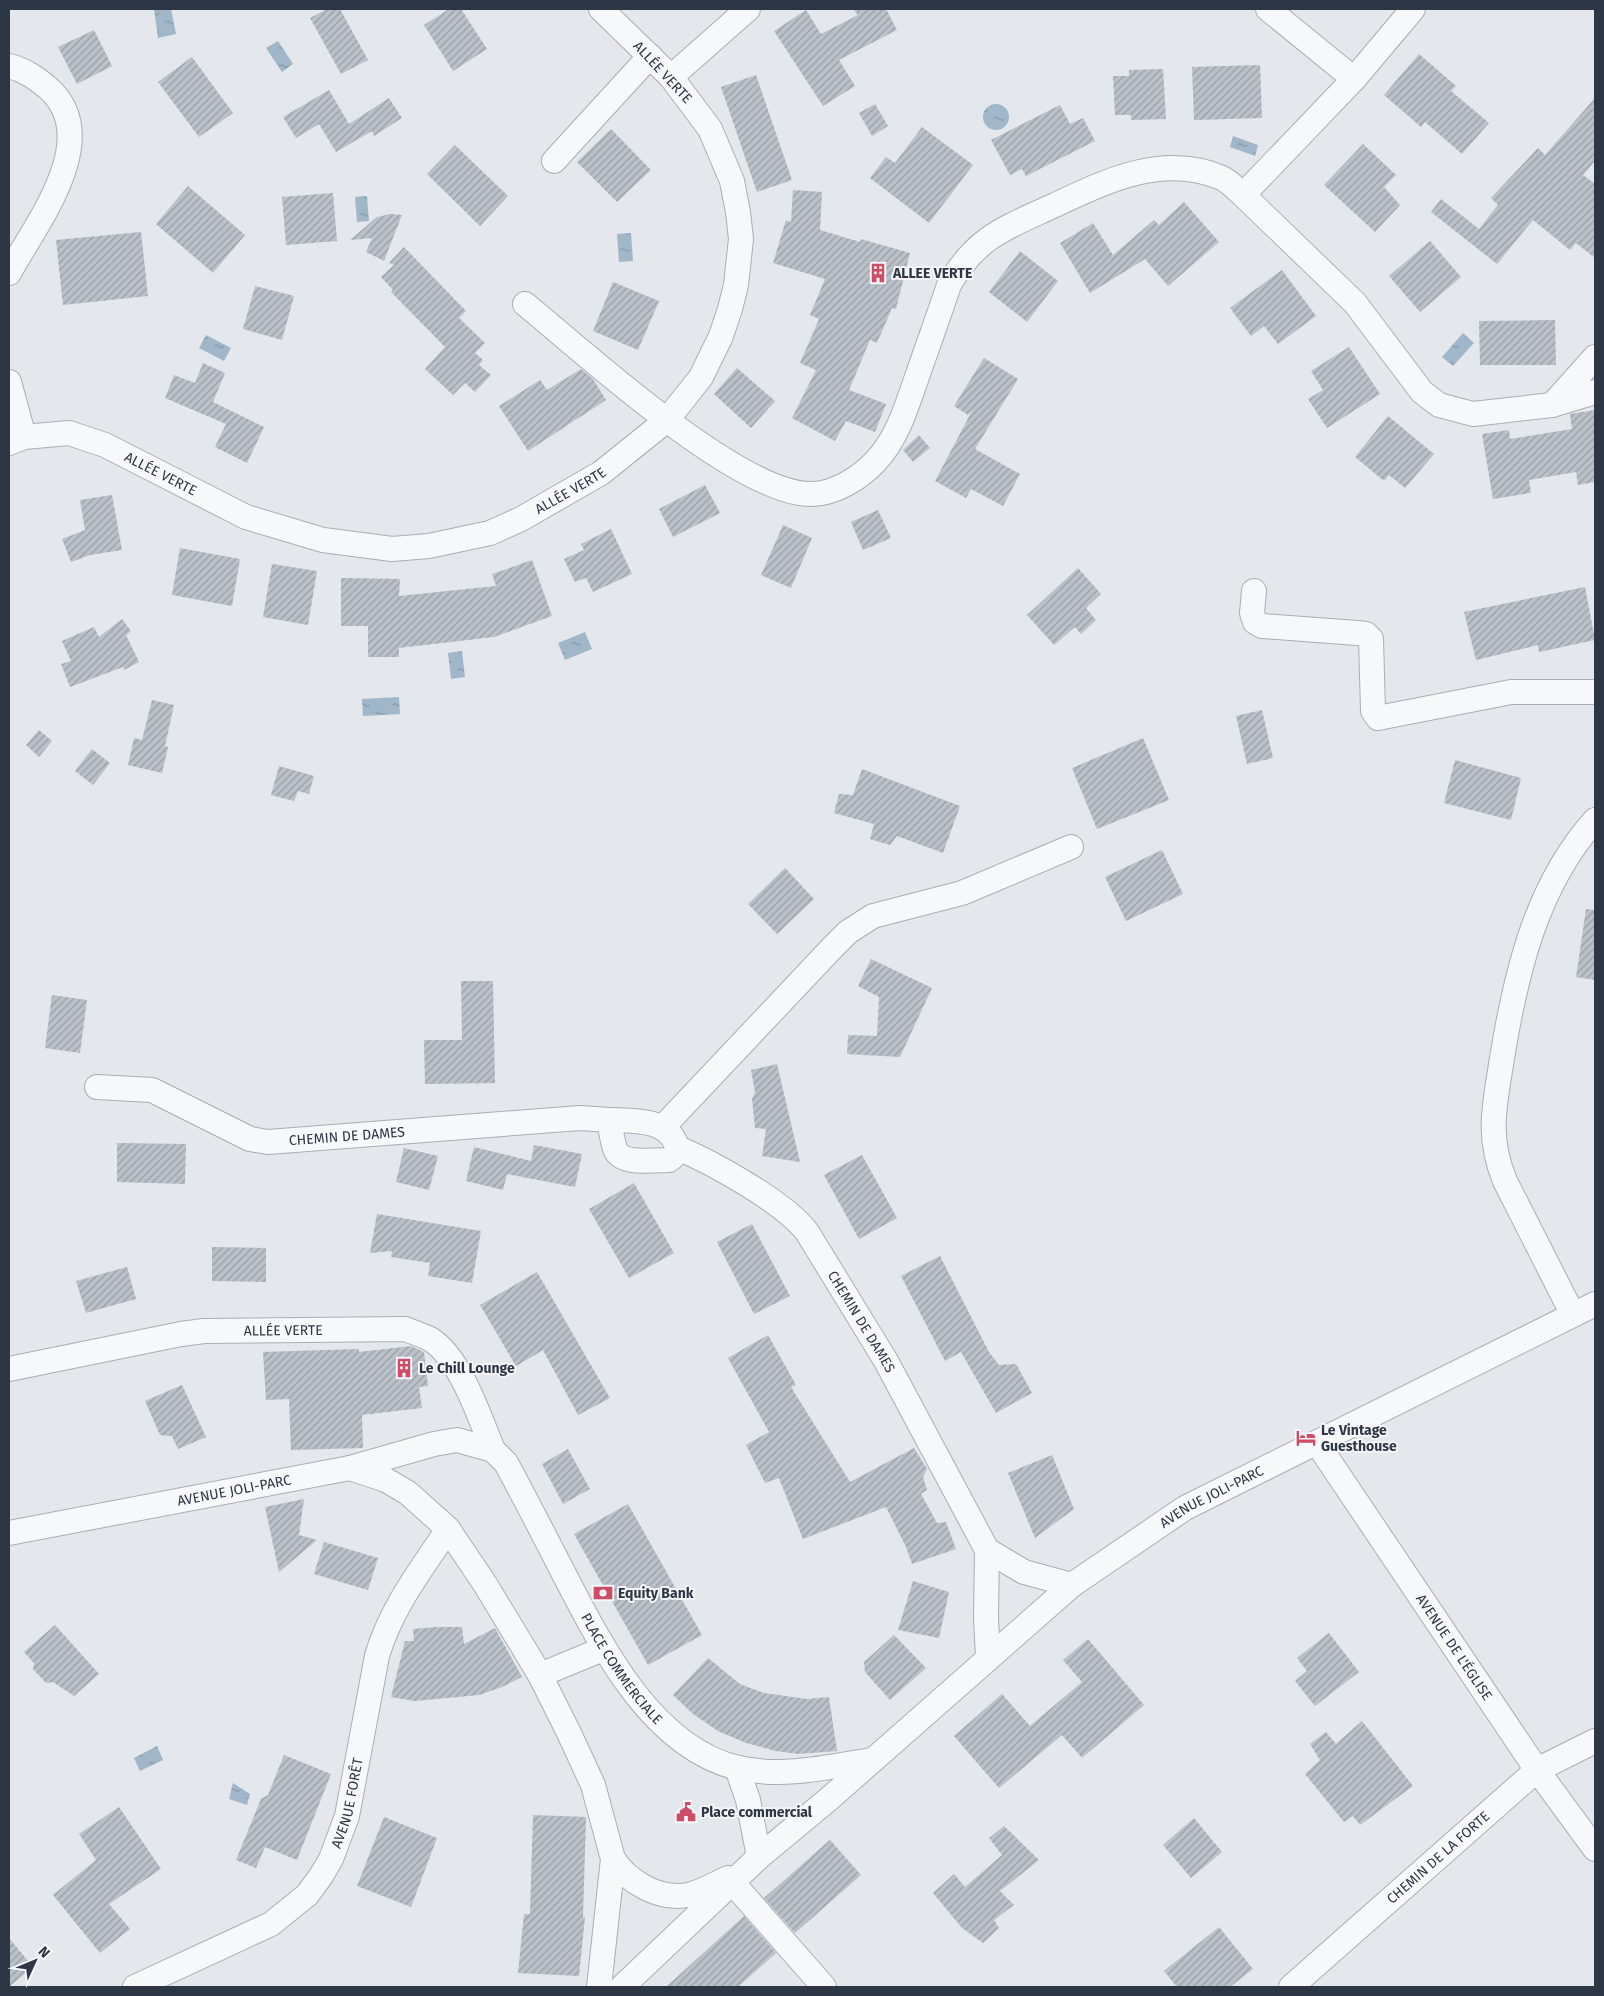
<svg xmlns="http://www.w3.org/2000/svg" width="1604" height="1996" font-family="'Fira Sans',sans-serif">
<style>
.water{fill:url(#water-ripples)}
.building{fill:url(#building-hatch)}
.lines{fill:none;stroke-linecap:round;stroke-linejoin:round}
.minor-casing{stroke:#a9aeb6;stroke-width:26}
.minor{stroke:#f7f8fa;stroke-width:24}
.labels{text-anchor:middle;stroke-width:4;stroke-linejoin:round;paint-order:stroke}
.street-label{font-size:14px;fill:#2c3644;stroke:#f4f6f9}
.poi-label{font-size:14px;font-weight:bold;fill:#2c3644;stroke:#f4f6f9;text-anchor:start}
</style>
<defs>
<pattern id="water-ripples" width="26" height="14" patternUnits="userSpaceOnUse" patternTransform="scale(1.25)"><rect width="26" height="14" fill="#a0b7ca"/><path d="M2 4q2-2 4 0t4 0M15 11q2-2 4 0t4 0" fill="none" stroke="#8396a6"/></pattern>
<pattern id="building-hatch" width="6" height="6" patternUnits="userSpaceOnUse" patternTransform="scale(1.25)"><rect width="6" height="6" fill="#bbc1c9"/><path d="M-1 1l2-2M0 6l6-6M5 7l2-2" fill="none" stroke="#989ea5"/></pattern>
</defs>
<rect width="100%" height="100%" fill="#e4e7ec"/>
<path class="water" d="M154 9H171L176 34 158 38Z
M278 41 293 64 282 72 266 48Z
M983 117a13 13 0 1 1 26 0a13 13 0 1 1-26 0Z
M1233 136 1258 145 1255 156 1230 147Z
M367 196 369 221 357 222 355 197Z
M631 233 633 261 619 262 617 234Z
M1463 333 1474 343 1453 366 1442 357Z
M206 335 231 348 224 361 199 348Z
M585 632 592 649 565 660 558 643Z
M462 651 465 677 451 679 448 653Z
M399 697 400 714 363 716 362 699Z
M157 1746 163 1760 140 1771 134 1758Z
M233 1783 250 1794 247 1805 229 1799Z"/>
<path class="building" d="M327 9H340L368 60 341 74 310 18Z
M449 9H461L487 49 453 71 424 25Z
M853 9H886L897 30 839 60 855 86 823 106 774 31 806 10 821 34 858 15Z
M94 30 112 66 77 84 58 47Z
M1419 54 1456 86 1451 91 1489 123 1462 154 1425 122 1421 127 1384 95Z
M192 57 233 113 199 137 158 82Z
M1260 65 1262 118 1194 120 1192 67Z
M1163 69 1166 119 1131 120V115H1115L1113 76H1129V70Z
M756 75 792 180 757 192 721 87Z
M329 90 349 124 389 98 402 118 374 136 372 131 336 152 319 124 296 138 283 117Z
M1595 98V161L1583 175 1595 184V258L1576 243 1570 250 1533 220 1497 264 1431 212 1441 199 1479 229 1498 205 1491 198 1538 148 1545 155Z
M875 104 888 126 872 136 859 113Z
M1060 105 1070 124 1083 118 1095 141 1026 176 1022 169 1010 175 991 140Z
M922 127 973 165 929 223 870 178 886 157 895 163Z
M611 129 651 170 617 202 577 162Z
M1363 144 1396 175 1384 187 1400 205 1375 232 1324 185Z
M455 145 508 196 480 226 427 174Z
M188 186 245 235 213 273 156 224Z
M793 190 822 192 820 230 860 242 861 239 910 253 896 309 892 308 877 343 870 340 849 390 886 404 875 432 846 421 835 441 792 418 816 370 800 363 819 319 810 315 825 279 773 263 786 220 791 222Z
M333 193 337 241 286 245 282 197Z
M1184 202 1219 242 1168 286 1145 259 1090 293 1060 243 1093 223 1113 255 1154 220 1159 225Z
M390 214 402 215 384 261 366 252 372 238 350 240 377 217Z
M141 232 148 296 63 305 56 240Z
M1430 241 1461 277 1420 312 1389 276Z
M404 247 466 311 459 318 485 343 475 353 483 360 479 365 491 375 475 392 465 383 453 395 425 369 445 347 391 292 393 290 381 277 394 265 389 263Z
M1020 251 1058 281 1027 322 989 292Z
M1282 270 1316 316 1278 344 1264 326 1251 336 1230 308Z
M613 282 659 301 638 350 593 331Z
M255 286 294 296 282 340 243 329Z
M1555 320 1556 365H1480L1479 321Z
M1349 347 1380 394 1327 428 1308 399 1323 390 1311 371Z
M984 358 1018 379 975 449 1020 474 1003 506 971 489 966 498 935 481 972 411 968 415 954 406Z
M203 363 225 373 213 402 264 427 247 463 215 447 226 424 165 398 174 375 195 383Z
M737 368 775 401 751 428 714 394Z
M581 369 593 379 606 400 528 451 499 406 540 380 547 390Z
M1595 410V482L1578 485 1576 472 1529 480 1531 493 1493 499 1482 434 1509 430 1510 439 1572 429 1570 414Z
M1388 416 1434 454 1405 488 1389 475 1384 481 1355 457Z
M919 435 930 448 913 462 903 450Z
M705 485 720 513 673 537 659 509Z
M112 495 122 550 90 555 71 562 62 539 85 530 80 500Z
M878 510 891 538 863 550 851 522Z
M783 525 812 538 791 588 761 575Z
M611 529 632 574 593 592 586 578 575 582 564 559 584 550 581 544Z
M180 548 240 559 232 606 172 595Z
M532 560 552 616 494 637 399 648V657H368V626H341V578L400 579 399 596 496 586 492 574Z
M272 564 317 571 308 625 263 617Z
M1078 568 1101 594 1086 608 1096 620 1081 634 1075 627 1054 645 1027 615Z
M1585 587 1595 640 1539 652 1538 645 1476 660 1464 612Z
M122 619 131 631 126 635 139 662 124 670 123 667 70 687 61 664 71 661 62 641 94 627 99 637Z
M152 700 174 705 165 746 168 747 162 773 128 765 134 738 142 740Z
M1262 710 1273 758 1247 764 1236 716Z
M39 730 52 741 39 757 26 745Z
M1143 738 1169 800 1097 829 1072 768Z
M92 749 110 763 93 785 75 771Z
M1455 760 1521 778 1511 820 1444 803Z
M279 766 314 776 309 794 298 791 294 801 271 795Z
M862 769 960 806 943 853 897 836 890 845 870 839 874 824 834 813 839 794 853 795Z
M1162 850 1183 894 1126 921 1105 877Z
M785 868 814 899 777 934 748 904Z
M1586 909 1595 910V980L1576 977Z
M871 959 932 988 900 1057 847 1054 848 1035 877 1036 879 997 858 986Z
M461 981H493L495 1083 425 1084 424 1040H462Z
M52 995 87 1000 80 1053 45 1048Z
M777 1064 800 1162 762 1156 766 1129 755 1128 752 1099 755 1092 751 1070Z
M117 1143 186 1144 185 1184 117 1182Z
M534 1145 582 1154 575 1187 507 1174 503 1190 466 1181 474 1147 531 1161Z
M404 1148 438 1156 429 1190 396 1182Z
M862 1155 897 1218 859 1239 824 1175Z
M634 1183 674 1253 629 1278 589 1209Z
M377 1214 481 1231 472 1283 428 1276 430 1263 391 1257 392 1251 370 1253Z
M752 1224 790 1296 754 1314 717 1242Z
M212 1247 266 1248V1282L212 1281Z
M940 1256 989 1352 999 1365 1016 1364 1032 1393 996 1413 961 1352 945 1361 901 1276Z
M127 1267 136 1299 86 1313 76 1281Z
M537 1272 610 1398 578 1415 543 1350 516 1366 480 1305Z
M768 1335 796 1385 791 1387 850 1482 914 1448 927 1469 923 1477 927 1490 921 1494 937 1523 946 1522 956 1549 912 1564 906 1547 886 1507 803 1539 779 1478 765 1483 746 1445 769 1432 728 1358Z
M411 1346 424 1352 428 1386 419 1387 422 1408 362 1415 363 1448 291 1450 289 1399 266 1400 263 1352 359 1349V1352Z
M182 1385 206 1437 178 1449 172 1436 160 1435 145 1401Z
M568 1449 590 1489 563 1504 542 1464Z
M1052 1455 1074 1509 1035 1538 1008 1473Z
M304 1499 299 1535 317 1540 279 1572 265 1507Z
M628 1504 702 1635 648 1665 574 1534Z
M324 1542 378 1558 368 1590 314 1574Z
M913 1581 949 1592 939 1638 898 1630Z
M55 1625 99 1674 74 1696 53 1682 46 1683 33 1669 34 1663 24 1652Z
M436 1627H462L464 1644 495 1628 522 1677 502 1687 479 1695 415 1701 391 1697 405 1641H414L413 1629Z
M1329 1633 1359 1672 1315 1706 1295 1681 1307 1671 1297 1658Z
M894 1635 926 1668 890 1700 865 1672 864 1662Z
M1088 1639 1144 1705 1082 1758 1062 1735 999 1788 954 1736 1002 1694 1030 1726 1082 1682 1063 1660Z
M708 1658 740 1684 764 1693 807 1699 829 1697 837 1751 798 1754 776 1751 746 1743 718 1731 693 1714 673 1695Z
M1362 1721 1413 1786 1360 1825 1353 1816 1344 1822 1305 1774 1320 1760 1310 1744 1326 1732 1336 1744Z
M284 1755 331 1774 297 1860 265 1847 256 1868 236 1860 261 1799 268 1795Z
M119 1807 161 1869 109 1904 130 1929 100 1953 53 1895 96 1860 79 1834Z
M533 1815 586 1817 583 1917H585L579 1976 518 1973 524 1914H530Z
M384 1817 437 1838 411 1907 357 1886Z
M1194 1818 1222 1852 1191 1878 1163 1845Z
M1004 1826 1039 1860 1000 1891 1014 1905 994 1920 999 1928 983 1943 962 1928 933 1893 954 1874 965 1887 1002 1855 989 1838Z
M830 1840 861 1875 795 1933 764 1898Z
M744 1916 776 1953 738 1987H666Z
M1219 1927 1253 1969 1230 1987H1177L1164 1971Z
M9 1938 33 1967 9 1987Z"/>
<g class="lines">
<defs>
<g id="minor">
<path d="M1268 9 1354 79"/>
<path d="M9 66C25 70 36 78 48 88 105 138 35 225 9 273"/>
<path d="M671 77 748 9"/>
<path d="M554 161 650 56"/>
<path d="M1243 195 1354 79 1413 9"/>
<path d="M525 304C583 351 740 496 812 494 834 494 860 478 875 462 898 438 907 405 918 374 928 345 939 315 949 285 976 236 1008 227 1055 205 1108 180 1164 153 1222 178 1230 182 1237 190 1243 195L1355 303 1422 392 1439 405 1473 414 1552 405 1595 392"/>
<path d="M9 382 24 437"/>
<path d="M1552 405 1595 357"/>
<path id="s1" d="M9 443 24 437 69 433 105 445 246 517 323 540 392 549 429 546 490 533 521 519 601 473 667 420 701 377 721 336 730 309 736 285 741 239 738 212 732 181 710 129 671 77 601 9"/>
<path d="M1254 591 1252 613 1255 622 1262 626 1357 633 1366 634 1371 639 1373 711 1378 718 1511 692H1595"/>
<path id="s2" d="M97 1087 152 1090 250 1139 268 1142 580 1118 609 1120"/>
<path d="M609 1120C632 1121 666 1118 676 1144 679 1151 675 1156 669 1160 656 1160 624 1165 616 1151 612 1142 611 1130 609 1120Z"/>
<path d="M663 1127 832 948 848 932 873 916 962 893 1071 847"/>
<path id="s3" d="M678 1148C713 1163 784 1202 807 1232L886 1361 987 1550 986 1618 988 1658"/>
<path d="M1573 1315 1505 1181C1486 1135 1495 1105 1502 1058 1516 973 1536 886 1595 820"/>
<path id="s4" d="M9 1369 181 1334 204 1331 405 1329C413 1332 422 1335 430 1339 460 1357 480 1418 493 1450"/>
<path id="s5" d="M1317 1443 1537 1770 1595 1849"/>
<path d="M350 1468 386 1480 408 1493 448 1529 485 1584 540 1675 569 1733 593 1785 613 1859 599 1987"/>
<path id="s6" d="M9 1533 350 1468 434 1444 457 1440 493 1450 506 1463C526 1500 545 1537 564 1574 601 1645 651 1747 738 1768 783 1778 828 1767 872 1760"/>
<path d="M987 1550 1024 1572 1072 1585"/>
<path d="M540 1675 603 1649"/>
<path d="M737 1768 748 1800 759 1857"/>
<path d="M613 1859C629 1883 659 1900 688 1895 702 1892 715 1884 728 1878"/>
<path d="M732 1882 824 1987"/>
<path id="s7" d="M135 1987 271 1924 307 1895 321 1876 331 1859 347 1816 377 1656C391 1608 421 1570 448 1529"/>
<path id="s8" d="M622 1987 759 1857 830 1798 1072 1585 1185 1508 1595 1304"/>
<path id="s9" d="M1291 1987 1537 1770 1595 1741"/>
</g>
</defs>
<use href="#minor" class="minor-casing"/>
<use href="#minor" class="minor"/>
</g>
<defs>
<symbol id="building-bare" viewBox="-9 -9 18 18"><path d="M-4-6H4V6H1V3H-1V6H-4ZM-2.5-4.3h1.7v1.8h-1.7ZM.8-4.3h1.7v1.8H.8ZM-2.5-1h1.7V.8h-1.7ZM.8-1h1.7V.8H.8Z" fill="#cd4d67" stroke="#f4f6f9" stroke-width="2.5" paint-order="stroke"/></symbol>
<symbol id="hotel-bare" viewBox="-9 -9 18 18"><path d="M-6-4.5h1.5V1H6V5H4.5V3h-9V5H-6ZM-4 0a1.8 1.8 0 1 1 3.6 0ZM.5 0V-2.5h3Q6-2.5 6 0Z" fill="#cd4d67" stroke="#f4f6f9" stroke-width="2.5" paint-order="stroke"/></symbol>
<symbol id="bank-bare" viewBox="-9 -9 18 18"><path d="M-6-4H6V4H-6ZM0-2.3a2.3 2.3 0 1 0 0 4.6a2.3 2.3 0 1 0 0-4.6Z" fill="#cd4d67" stroke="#f4f6f9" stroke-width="2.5" paint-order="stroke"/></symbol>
<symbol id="civic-bare" viewBox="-9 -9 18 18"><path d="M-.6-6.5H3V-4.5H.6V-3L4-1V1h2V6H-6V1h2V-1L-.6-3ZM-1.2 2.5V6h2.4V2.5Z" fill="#cd4d67" stroke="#f4f6f9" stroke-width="2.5" paint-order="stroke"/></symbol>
</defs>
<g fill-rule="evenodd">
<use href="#building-bare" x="864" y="259" width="28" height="28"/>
<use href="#building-bare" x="390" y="1354" width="28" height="28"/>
<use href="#hotel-bare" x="1292" y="1424" width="28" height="28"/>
<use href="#bank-bare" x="589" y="1579" width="28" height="28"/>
<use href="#civic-bare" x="672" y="1798" width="28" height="28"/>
</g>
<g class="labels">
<g class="street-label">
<text transform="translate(663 72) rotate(47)" y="5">ALLÉE VERTE</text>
<text dy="5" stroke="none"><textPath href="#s1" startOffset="162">ALLÉE VERTE</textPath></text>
<text dy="5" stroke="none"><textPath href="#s1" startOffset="598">ALLÉE VERTE</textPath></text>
<text dy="5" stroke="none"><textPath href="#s2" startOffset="262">CHEMIN DE DAMES</textPath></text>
<text dy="5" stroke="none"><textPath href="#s3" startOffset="260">CHEMIN DE DAMES</textPath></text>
<text dy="5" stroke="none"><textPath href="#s4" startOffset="278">ALLÉE VERTE</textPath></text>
<text dy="5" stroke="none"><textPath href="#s6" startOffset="229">AVENUE JOLI-PARC</textPath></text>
<text dy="5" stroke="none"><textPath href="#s8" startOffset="769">AVENUE JOLI-PARC</textPath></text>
<text dy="5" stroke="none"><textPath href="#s5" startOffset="246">AVENUE DE L'ÉGLISE</textPath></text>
<text dy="5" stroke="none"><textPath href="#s6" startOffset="750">PLACE COMMERCIALE</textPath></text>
<text dy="5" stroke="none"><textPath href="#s7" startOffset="298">AVENUE FORÊT</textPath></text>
<text dy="5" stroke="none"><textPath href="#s9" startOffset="196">CHEMIN DE LA FORTE</textPath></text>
</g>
<g class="poi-label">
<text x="893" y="278">ALLEE VERTE</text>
<text x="419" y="1373">Le Chill Lounge</text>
<text x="1321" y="1435">Le Vintage<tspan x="1321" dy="16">Guesthouse</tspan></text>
<text x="618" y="1598">Equity Bank</text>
<text x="701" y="1817">Place commercial</text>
</g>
</g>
<rect width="1604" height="1996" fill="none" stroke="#2c3644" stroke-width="20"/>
<g transform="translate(35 1961) rotate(46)" stroke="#f4f6f9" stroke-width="4" paint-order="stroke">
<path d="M0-4L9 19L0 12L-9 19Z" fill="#2c3644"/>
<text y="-8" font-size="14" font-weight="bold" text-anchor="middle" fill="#2c3644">N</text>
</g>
</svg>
